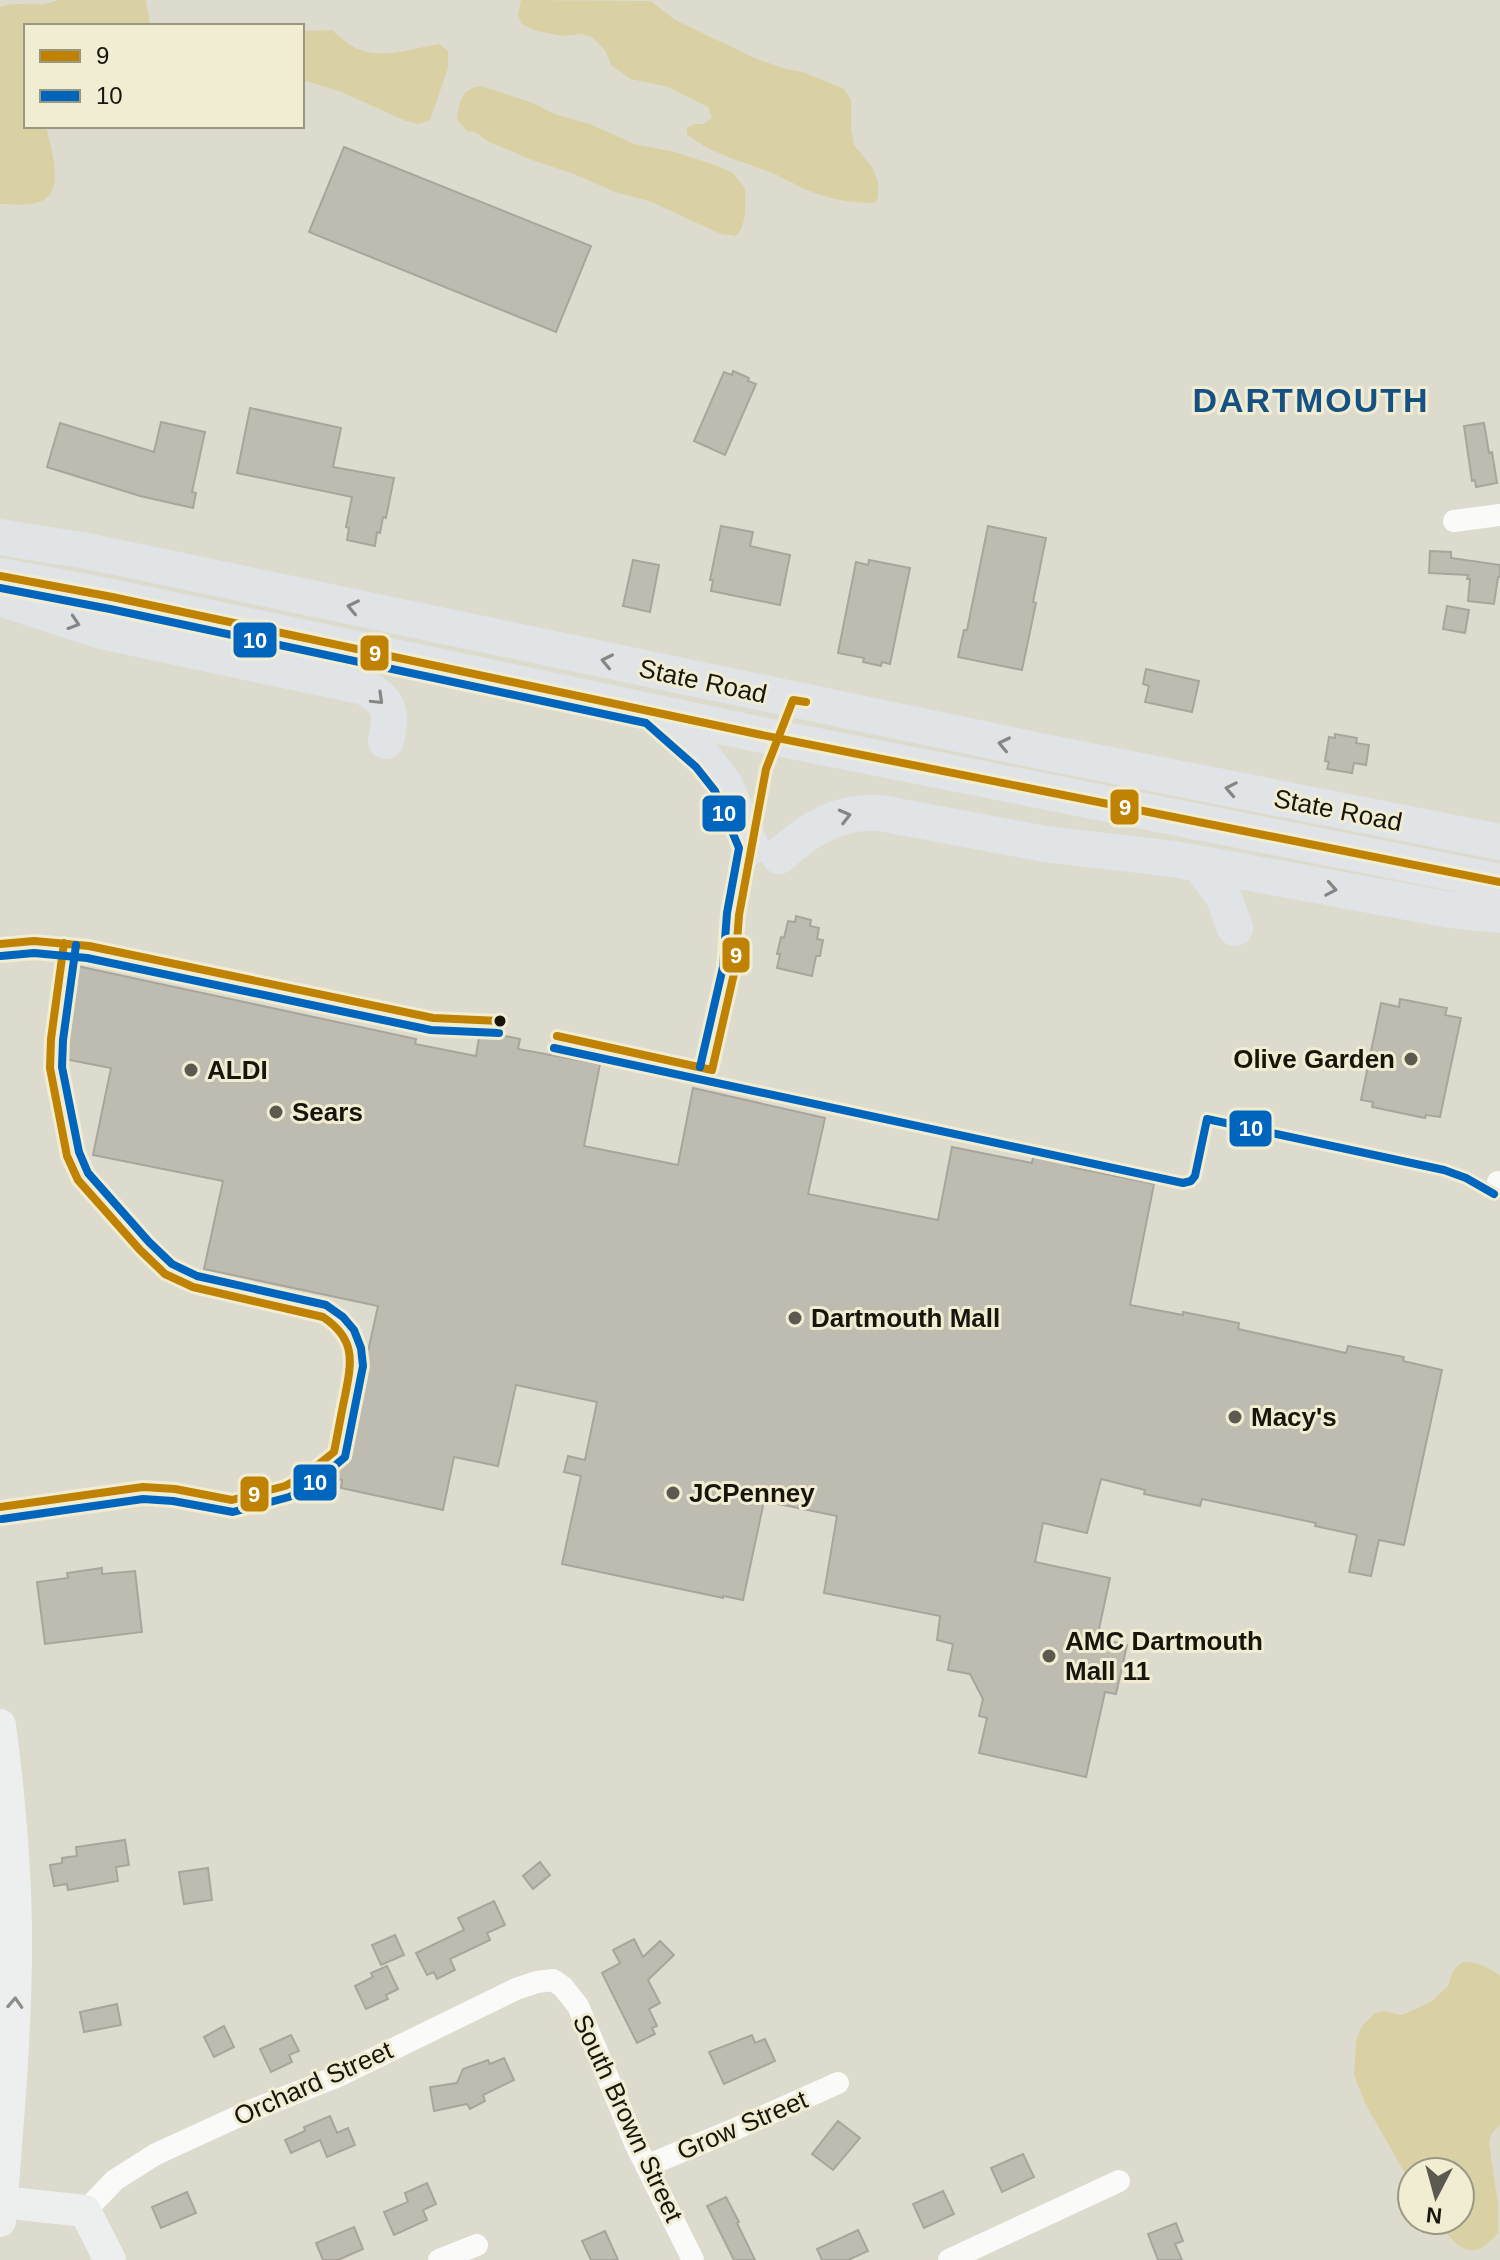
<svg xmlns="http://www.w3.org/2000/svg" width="1500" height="2260" font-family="Arial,sans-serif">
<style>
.green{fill:#d9d1a4}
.building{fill:#bebcb0;stroke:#a8a69c;stroke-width:2}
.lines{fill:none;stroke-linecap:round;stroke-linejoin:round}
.street{stroke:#fafaf8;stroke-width:22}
.secondary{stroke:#edefef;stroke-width:32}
.primary{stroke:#e0e4e6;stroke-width:36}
.bus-1-casing{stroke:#f1edd3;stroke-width:14}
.bus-2-casing{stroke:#f1edd3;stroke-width:14}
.bus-1{stroke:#bf8203;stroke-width:8}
.bus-2{stroke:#0065bd;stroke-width:8}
.oneway{stroke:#868784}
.oneway2{stroke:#8d8d89}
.bus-dot{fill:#17150c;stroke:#f1edd3;stroke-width:3}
.poi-dot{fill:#5c5a50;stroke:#f1edd3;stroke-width:3}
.labels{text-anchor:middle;stroke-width:6;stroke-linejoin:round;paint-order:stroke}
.street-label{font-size:26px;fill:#17150c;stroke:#f1edd3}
.poi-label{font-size:26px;font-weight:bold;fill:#17150c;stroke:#f1edd3;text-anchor:start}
.district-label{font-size:34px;font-weight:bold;letter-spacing:2px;fill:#155283;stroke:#f1edd3}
.line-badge{stroke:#f1edd3;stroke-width:3}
.badge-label{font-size:22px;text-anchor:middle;font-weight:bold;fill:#fff}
</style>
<rect width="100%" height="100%" fill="#dddbcd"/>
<path class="green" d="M58 0H146L150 26H26V126H46C50 146 67 194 39 202 28 206 12 204 0 204V7C19 0 39 9 58 0Z
M521 0 651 1 675 20 757 59 786 69 803 72 844 89 851 100V128L854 145 872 167 878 182V197L875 203C852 203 828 199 807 190 794 184 781 176 767 171 741 161 709 153 687 134V128L695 124H704L712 118 708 107 668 87 631 79 612 66 605 50 592 37 581 34 563 36 537 31 522 24 518 15Z
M332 30C340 37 348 45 358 49 382 60 414 48 439 44L448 51V68L430 120 419 124 406 121 339 91 302 80V31Z
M481 86 533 103 557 115 590 124 634 144 675 152 712 164 733 173 745 188C745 205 748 223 736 236L721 234 649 201 615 192 574 174 532 160 487 141 477 133 467 131 457 120C459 102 461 89 481 86Z
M1462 1962C1478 1962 1487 1966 1500 1976V2125L1492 2133 1489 2142 1498 2205V2233C1494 2237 1488 2244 1483 2247 1462 2259 1448 2234 1436 2220H1460V2172H1412V2186L1365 2103 1354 2075 1356 2041 1362 2026 1375 2013 1383 2011 1402 2015 1431 2002 1448 1986 1453 1971Z"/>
<path class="building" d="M344 147 591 246 556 332 309 232Z
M733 371 749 378 748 381 756 384 725 455 694 441 724 372 732 375Z
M250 408 341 428 333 467 394 478 386 518 383 517 380 533 377 532 375 546 347 540 349 528 346 527 352 497 237 473Z
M161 422 205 432 192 492 196 493 193 508 140 496 47 467 60 423 154 452Z
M1484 423 1489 453 1492 452 1497 483 1476 487 1475 480 1472 481 1464 426Z
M721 526 753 532 750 546 790 555 780 605 711 591 713 580H710Z
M988 526 1046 538 1033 602 1036 603 1022 670 958 657 964 630H967Z
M1430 551 1451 552V558L1500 565V577H1498L1494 604 1468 601 1470 579H1467L1468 575 1429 573Z
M633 560 659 565 650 612 623 606Z
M869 560 910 568 890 664 882 662 881 666 863 662 864 658 838 653 856 562 868 565Z
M1447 606 1469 610 1465 633 1443 629Z
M1146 669 1199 681 1192 712 1145 702 1149 686 1143 684Z
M1335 734 1357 738 1356 743 1369 745 1366 765 1354 763 1352 773 1327 769 1329 762 1325 761 1329 737 1335 738Z
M796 916 811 920 810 926 819 928 817 939 823 940 820 956H816L812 976 777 968 780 954H777L781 937 784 938 788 921 795 922Z
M77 966 416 1039 415 1044 476 1056 480 1031 520 1039 518 1049 600 1064 584 1146 678 1165 693 1088 825 1118 808 1194 938 1220 952 1147 1032 1163 1035 1148 1074 1156 1071 1167 1154 1184 1130 1305 1183 1315V1312L1239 1323 1238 1329 1346 1353 1348 1346 1404 1357 1403 1361 1442 1370 1404 1545 1379 1540 1371 1576 1349 1572 1357 1535 1315 1526 1316 1523 1202 1499 1200 1506 1144 1494 1145 1490 1101 1479 1087 1533 1043 1523 1035 1562 1110 1578 1097 1638 1127 1645 1116 1694 1105 1692 1086 1777 979 1753 987 1718 979 1716 983 1699 970 1674 948 1670 953 1644 937 1640 940 1616 824 1593 837 1516 764 1501 743 1600 723 1596V1598L562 1564 581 1476 564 1472 568 1456 585 1460 597 1402 516 1385 498 1466 454 1457 443 1510 341 1488 342 1480 331 1478 345 1413 354 1415 378 1306 204 1269 223 1181 93 1155 111 1068 59 1058Z
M1400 999 1447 1008 1445 1015 1461 1018 1440 1117 1426 1115 1425 1118 1372 1107 1373 1102 1361 1100 1381 1003 1399 1007Z
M102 1568V1574L135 1571 142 1632 45 1644 37 1582 68 1578 67 1573Z
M125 1840 129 1865 116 1867 118 1881 68 1890 67 1884 54 1886 50 1865 62 1863V1858L77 1856 76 1847Z
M540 1862 550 1875 533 1889 523 1876Z
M208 1868 212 1900 184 1904 179 1872Z
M494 1901 505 1925 487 1933 490 1940 450 1959 455 1970 437 1979 434 1972 427 1975 416 1953 464 1930 458 1918Z
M395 1935 404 1955 381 1965 372 1945Z
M634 1939 643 1957 660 1941 674 1955 648 1980 660 2003 649 2009 657 2026 652 2028 655 2034 637 2043 602 1973 620 1963 613 1950Z
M387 1966 398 1989 386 1995 388 1999 366 2009 355 1986 373 1977 371 1973Z
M117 2004 121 2025 84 2032 80 2012Z
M224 2026 234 2047 214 2057 204 2037Z
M291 2035 299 2051 289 2055 292 2062 271 2072 260 2049Z
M752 2035 755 2043 765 2039 775 2061 724 2084 709 2052Z
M504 2058 514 2080 483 2095 485 2101 470 2109 467 2104 434 2111 430 2087 457 2083 463 2069 488 2060 490 2064Z
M330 2116 337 2133 348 2128 355 2145 327 2157 320 2140 291 2153 285 2140 305 2131 304 2127Z
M838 2121 860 2138 833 2170 812 2154Z
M1023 2154 1034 2177 1002 2192 991 2168Z
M427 2183 436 2204 423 2210 427 2220 394 2235 384 2212 408 2202 405 2193Z
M943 2191 954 2214 924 2228 913 2204Z
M187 2192 196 2213 161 2228 152 2207Z
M726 2197 739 2222 737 2223 755 2260H734L707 2206Z
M1176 2223 1183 2241 1175 2244 1182 2260H1158L1148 2234Z
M354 2227 363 2249 338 2260H323L316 2243Z
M858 2230 868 2251 848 2260H822L817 2249Z
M605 2231 618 2260H591L582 2241Z"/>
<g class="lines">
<path class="street" d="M1454 521 1500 515
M1498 1182 1500 1183
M646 2166 733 2130 838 2083
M85 2211 115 2180 156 2154 250 2111 336 2077 516 1989 537 1982 553 1980 563 1987 578 2006 635 2143 693 2260
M439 2260 477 2245
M949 2260 1119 2181"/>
<path class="secondary" d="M0 1725C10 1802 17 1880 16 1957 15 2045 7 2133 0 2221
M1 2202 85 2211 110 2260"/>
<path class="primary" d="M0 537 87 551 1040 751 1500 842
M0 576 112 597 757 734 1500 882
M0 598 101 631 364 687C391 702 392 712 386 741
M656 715 705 759 725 785 751 847
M779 856C809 829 839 810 880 813L1045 844 1174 859 1451 910 1500 915
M1199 864 1223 896 1235 928"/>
<defs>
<path id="bus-1" d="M0 576 112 597 757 734 1500 882
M0 944 34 941 89 946 433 1018 500 1021
M557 1036 712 1070 735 969 739 915 766 769 793 700 806 702
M0 1507 143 1487 175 1489 232 1500 285 1486 304 1476 334 1452C338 1433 341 1414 345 1396 352 1361 356 1339 323 1317L193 1287 165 1274 140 1250 78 1180 67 1156 50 1068 51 1039 64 943"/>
<path id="bus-2" d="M0 588 110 609 646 723 696 767 715 791 739 848 727 913 723 967 700 1067
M1 956 34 953 87 958 431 1030 499 1033
M554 1048 1183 1183 1191 1181 1195 1176 1207 1119 1444 1170 1466 1178 1494 1194
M2 1519 143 1499 173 1501 233 1512 289 1497 311 1486 345 1457 363 1366 361 1348 354 1330 343 1317 326 1305 197 1276 172 1264 149 1242 88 1173 79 1152 62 1067 63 1040 76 945"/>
</defs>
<use href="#bus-1" class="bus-1-casing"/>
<use href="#bus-2" class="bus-2-casing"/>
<use href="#bus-1" class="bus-1"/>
<use href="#bus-2" class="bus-2"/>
</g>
<defs><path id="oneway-chevron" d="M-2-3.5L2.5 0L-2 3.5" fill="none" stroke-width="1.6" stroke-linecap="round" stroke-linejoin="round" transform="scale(2)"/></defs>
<g class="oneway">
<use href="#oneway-chevron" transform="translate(353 607) rotate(-168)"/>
<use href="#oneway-chevron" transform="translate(74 623) rotate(18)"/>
<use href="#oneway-chevron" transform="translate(607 661) rotate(-168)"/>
<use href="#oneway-chevron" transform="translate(378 699) rotate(44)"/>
<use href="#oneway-chevron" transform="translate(1004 744) rotate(-168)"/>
<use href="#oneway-chevron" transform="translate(1231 789) rotate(-169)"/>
<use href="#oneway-chevron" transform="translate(845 816) rotate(-14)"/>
<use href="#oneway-chevron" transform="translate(1331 889) rotate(10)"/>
</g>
<use class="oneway2" href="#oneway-chevron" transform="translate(15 2003) rotate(-87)"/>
<circle class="bus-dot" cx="500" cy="1021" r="7"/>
<g class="poi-dot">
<circle cx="1411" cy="1059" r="8"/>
<circle cx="191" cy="1070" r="8"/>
<circle cx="276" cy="1112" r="8"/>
<circle cx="795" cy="1318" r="8"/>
<circle cx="1235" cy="1417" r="8"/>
<circle cx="673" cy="1493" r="8"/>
<circle cx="1049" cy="1656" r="8"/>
</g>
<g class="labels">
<g class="street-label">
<text transform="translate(703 681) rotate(12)" y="9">State Road</text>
<text transform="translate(1338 810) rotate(11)" y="9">State Road</text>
<text transform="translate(313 2083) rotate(-24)" y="9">Orchard Street</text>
<text transform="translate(628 2118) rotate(65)" y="9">South Brown Street</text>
<text transform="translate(742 2125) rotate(-23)" y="9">Grow Street</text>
</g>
<g class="poi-label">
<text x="1395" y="1068" text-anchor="end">Olive Garden</text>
<text x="207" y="1079">ALDI</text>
<text x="292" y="1121">Sears</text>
<text x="811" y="1327">Dartmouth Mall</text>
<text x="1251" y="1426">Macy's</text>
<text x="689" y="1502">JCPenney</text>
<text x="1065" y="1650">AMC Dartmouth<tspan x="1065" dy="30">Mall 11</tspan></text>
</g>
<g class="district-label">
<text x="1311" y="412">DARTMOUTH</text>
</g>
</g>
<g class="line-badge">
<rect x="232" y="621" width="46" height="38" rx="8" fill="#0065bd"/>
<rect x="359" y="634" width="31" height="38" rx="8" fill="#bf8203"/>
<rect x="1109" y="788" width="31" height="38" rx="8" fill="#bf8203"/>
<rect x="701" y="794" width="46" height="39" rx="8" fill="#0065bd"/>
<rect x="721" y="936" width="30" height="38" rx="8" fill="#bf8203"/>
<rect x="1228" y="1109" width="45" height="39" rx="8" fill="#0065bd"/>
<rect x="292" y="1463" width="46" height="39" rx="8" fill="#0065bd"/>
<rect x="239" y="1475" width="31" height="38" rx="8" fill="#bf8203"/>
</g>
<g class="badge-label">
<text x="255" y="648">10</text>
<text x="375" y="661">9</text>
<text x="1125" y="815">9</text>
<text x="724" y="821">10</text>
<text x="736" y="963">9</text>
<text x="1251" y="1136">10</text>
<text x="315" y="1490">10</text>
<text x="254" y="1502">9</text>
</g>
<rect x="24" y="24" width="280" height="104" fill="#f1edd3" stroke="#9a9783" stroke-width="2"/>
<rect x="40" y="50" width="40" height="12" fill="#bf8203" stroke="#9a9783" stroke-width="2"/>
<text x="96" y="64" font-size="24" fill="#17150c">9</text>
<rect x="40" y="90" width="40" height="12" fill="#0065bd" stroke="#9a9783" stroke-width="2"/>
<text x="96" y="104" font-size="24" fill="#17150c">10</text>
<g transform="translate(1436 2196) rotate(186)"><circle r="38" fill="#f1edd3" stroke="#9a9783" stroke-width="2"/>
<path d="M0-6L14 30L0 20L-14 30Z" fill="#5c5a50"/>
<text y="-12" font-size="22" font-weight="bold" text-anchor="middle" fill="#17150c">N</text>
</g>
</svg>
